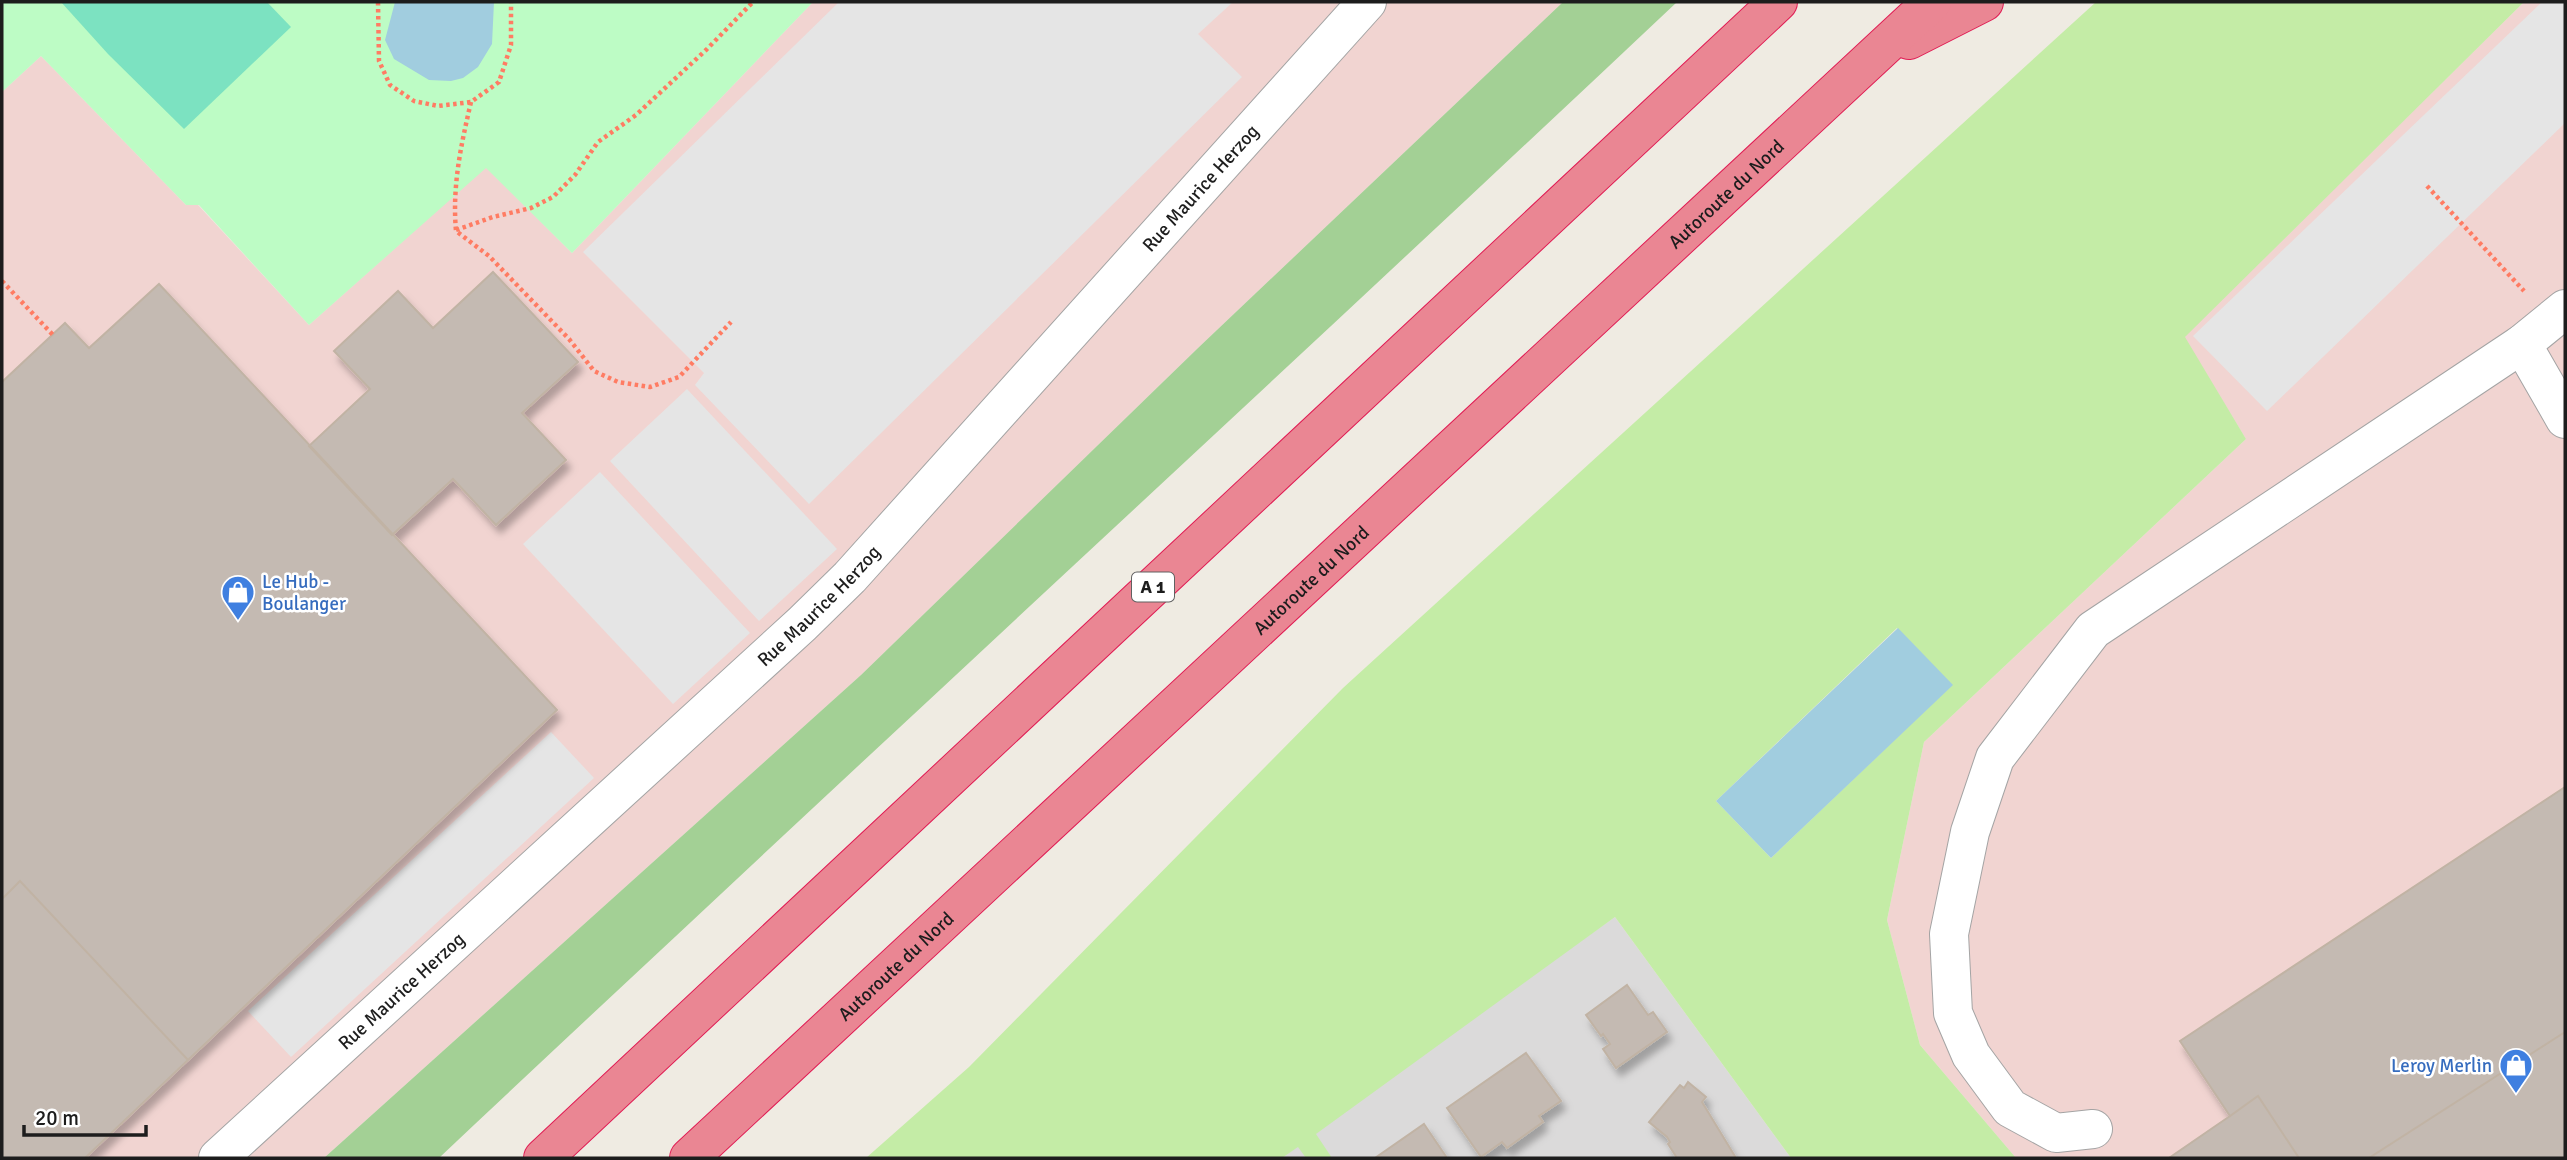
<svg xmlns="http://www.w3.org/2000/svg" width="2567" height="1160" font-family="Signika,sans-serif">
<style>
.residential{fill:#dbdada}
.commercial{fill:#f1d4d1}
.grass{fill:#c4eca6;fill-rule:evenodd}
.forest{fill:#a3d095}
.park{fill:#bdfcc5}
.pitch{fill:#7ce2c1}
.parking{fill:#e5e5e5}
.water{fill:#a1cddf}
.building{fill:#c4bab2;stroke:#c1b3a4;stroke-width:2;filter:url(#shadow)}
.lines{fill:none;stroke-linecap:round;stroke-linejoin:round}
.minor-casing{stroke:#a4a4a4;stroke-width:40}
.highway-casing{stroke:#e01c54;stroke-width:40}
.path{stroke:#ff7c63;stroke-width:4.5;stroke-dasharray:3.5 3.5;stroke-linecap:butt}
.minor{stroke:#fff;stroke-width:38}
.highway{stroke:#ea8693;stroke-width:38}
.labels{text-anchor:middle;stroke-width:5;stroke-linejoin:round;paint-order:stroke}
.shield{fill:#fff;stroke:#616161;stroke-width:2}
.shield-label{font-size:18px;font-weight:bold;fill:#1d1d1d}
.street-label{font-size:19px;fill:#1d1d1d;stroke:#fff}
.shop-label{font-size:19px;fill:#366cbe;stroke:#fff;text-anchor:start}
</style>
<defs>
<filter id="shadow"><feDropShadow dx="4.5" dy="8" stdDeviation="3.5" flood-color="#0004"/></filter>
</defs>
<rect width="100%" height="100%" fill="#efebe2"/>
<path class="residential" d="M1615 917 1791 1158H1282L1528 978Z"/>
<path class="commercial" d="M813 2H1563L1198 348 861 675 324 1158H2V92L41 56 186 205H198L309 325 486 167 572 253Z
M2524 2H2565V1158H2016L1920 1045 1887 920 1924 742 2246 439 2184 337Z"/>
<path class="grass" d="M2096 2H2524L2185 337 2246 439 1924 742 1887 920 1920 1045 2016 1158H1791L1615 917 1316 1134 1332 1158H1306L1298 1147 1282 1158H866L969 1067 1343 688ZM1897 628 1952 685 1771 858 1716 801Z"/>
<path class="forest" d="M1563 2H1677C1266 389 850 771 439 1158H324L861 675 1198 348Z"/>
<path class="park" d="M2 2H813L572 253 486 168 309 325 199 205H186L41 56 2 92Z"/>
<path class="pitch" d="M61 2H267L291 27 184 129 108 54Z"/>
<path class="parking" d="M839 2H1233L1198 34 1242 77 809 504 695 385 704 373 583 252Z
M2542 2H2565V123L2267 411 2193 336Z
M687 389 837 549 759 621 610 461Z
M600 472 750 633 673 704 523 544Z
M551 732 594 778 291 1057 248 1011Z"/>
<path class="water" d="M395 2H494L492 44 478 67 463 78 451 81 429 80 394 59 385 40Z
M1898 628 1953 685 1771 858 1716 801Z"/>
<path class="building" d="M493 272 578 362 522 413 566 460 496 525 453 479 392 535 309 446 370 389 334 351 398 291 433 328Z
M159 284 557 710 188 1060 20 881 2 899V382L65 323 89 348Z
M2565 787V1032L2369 1158H2299L2258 1096 2230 1116 2180 1041Z
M20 881 188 1060 85 1158H2V899Z
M1627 985 1648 1015 1653 1012 1667 1032 1616 1068 1603 1049 1610 1044 1603 1034 1601 1036 1586 1015Z
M2565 1032V1158H2369Z
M1526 1053 1561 1101 1539 1116 1543 1122 1507 1148 1502 1142 1481 1157 1447 1108Z
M1688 1082 1706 1097 1702 1102 1736 1158H1677L1668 1144 1670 1142 1667 1137 1649 1122 1680 1085 1684 1088Z
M2258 1096 2299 1158H2169L2230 1116Z
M1424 1124 1447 1158H1375Z"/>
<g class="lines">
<defs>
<g id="minor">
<path d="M2522 344 2565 419"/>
<path d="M2093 1129 2056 1133 2010 1108 1971 1055 1953 1013 1949 934 1970 832 1995 758 2093 630 2522 344 2565 309"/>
<path id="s1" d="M218 1158 802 624 850 577 1367 2"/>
</g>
<g id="highway">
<path d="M1909 40 1984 2"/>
<path d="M543 1158 1778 2"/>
<path id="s2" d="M689 1158 1932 2"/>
</g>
</defs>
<use href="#minor" class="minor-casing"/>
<use href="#highway" class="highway-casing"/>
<path class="path" d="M378 2 379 61 390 85 414 101 438 106 471 102 499 82 511 45V2
M471 102C461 145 452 186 456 231L489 256 569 339 594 371 618 382 650 387 679 377 731 322
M2427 186 2524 291
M456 230 493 217 531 208 553 197 575 175 598 142 636 115 706 50 753 2
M2 281 53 335"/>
<use href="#minor" class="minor"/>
<use href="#highway" class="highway"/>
</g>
<defs>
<symbol id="shop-pin" viewBox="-11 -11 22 30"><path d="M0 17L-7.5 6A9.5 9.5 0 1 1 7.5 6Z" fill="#3f7fe0" stroke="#fff"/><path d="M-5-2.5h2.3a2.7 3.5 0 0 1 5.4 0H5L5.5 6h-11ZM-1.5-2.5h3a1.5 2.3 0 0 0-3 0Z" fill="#fff"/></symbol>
</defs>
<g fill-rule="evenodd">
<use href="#shop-pin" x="219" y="573" width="38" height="52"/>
<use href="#shop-pin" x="2497" y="1046" width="38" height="52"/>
</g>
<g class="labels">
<rect class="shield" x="1132" y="572.5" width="42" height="29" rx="5"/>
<g class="shield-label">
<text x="1153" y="593">A 1</text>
</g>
<g class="street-label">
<text dy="7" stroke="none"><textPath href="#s1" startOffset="1382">Rue Maurice Herzog</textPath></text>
<text dy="7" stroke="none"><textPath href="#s2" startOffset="1416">Autoroute du Nord</textPath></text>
<text dy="7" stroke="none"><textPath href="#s2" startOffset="849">Autoroute du Nord</textPath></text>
<text dy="7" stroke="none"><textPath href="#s1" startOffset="816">Rue Maurice Herzog</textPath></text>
<text dy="7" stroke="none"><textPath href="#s2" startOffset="282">Autoroute du Nord</textPath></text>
<text dy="7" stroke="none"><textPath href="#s1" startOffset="248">Rue Maurice Herzog</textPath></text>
</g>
<g class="shop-label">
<text x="262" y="588">Le Hub -<tspan x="262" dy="22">Boulanger</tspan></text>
<text x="2492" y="1072" text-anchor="end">Leroy Merlin</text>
</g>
</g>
<rect width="2567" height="1160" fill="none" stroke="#1d1d1d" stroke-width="7"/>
<path d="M24 1125v10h122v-10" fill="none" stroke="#1d1d1d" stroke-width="3.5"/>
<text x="35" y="1125" font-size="21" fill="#1d1d1d" stroke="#ffffff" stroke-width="5" paint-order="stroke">20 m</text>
</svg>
